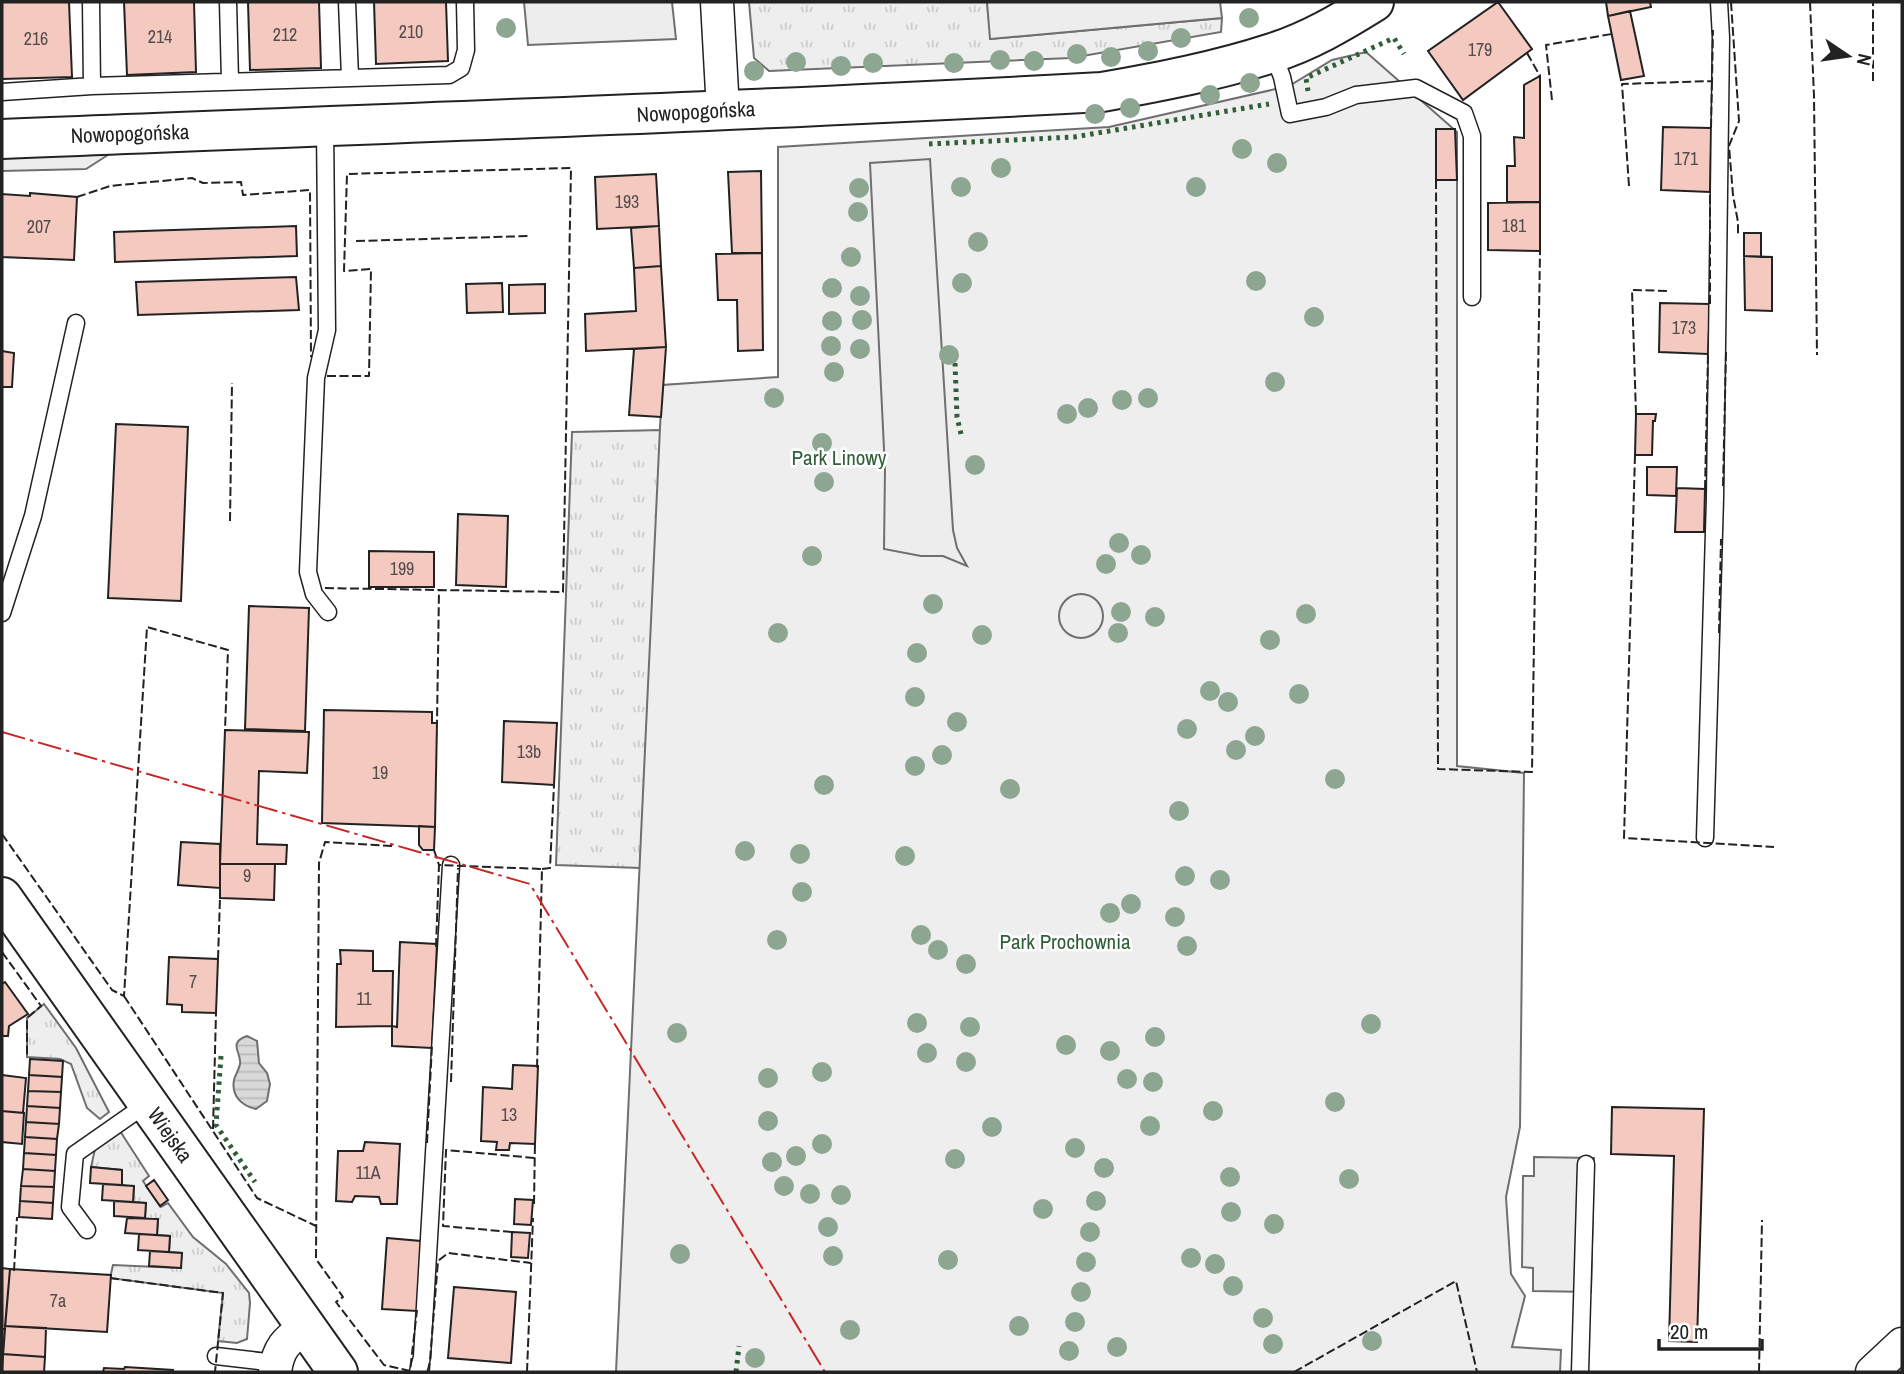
<svg xmlns="http://www.w3.org/2000/svg" width="1904" height="1374" font-family="'Archivo Narrow',sans-serif">
<style>
.grass{fill:url(#grass-tufts);stroke:#6f6f6f;stroke-width:2}
.park{fill:#eee;stroke:#6f6f6f;stroke-width:2}
.parking{fill:#ededed;stroke:#6f6f6f;stroke-width:2}
.water{fill:url(#water-rules);stroke:#6f6f6f;stroke-width:2}
.building{fill:#f3c9c0;stroke:#222;stroke-width:2}
.lines{fill:none;stroke-linecap:round;stroke-linejoin:round}
.lane-casing{stroke:#222;stroke-width:19}
.street-casing{stroke:#222;stroke-width:35}
.secondary-casing{stroke:#222;stroke-width:42}
.lane{stroke:#fff;stroke-width:16}
.street{stroke:#fff;stroke-width:32}
.secondary{stroke:#fff;stroke-width:38}
.hedge{stroke:#2f5e38;stroke-width:5;stroke-dasharray:3.5 5;stroke-linecap:butt}
.fence{stroke:#222;stroke-width:2;stroke-dasharray:9 3.5;stroke-linecap:butt}
.power{stroke:#c62828;stroke-width:2;stroke-dasharray:24 5 3.5 5;stroke-linecap:butt}
.tree{fill:#8da692}
.labels{text-anchor:middle;stroke-width:5;stroke-linejoin:round;paint-order:stroke}
.number-label{font-size:18px;fill:#564c4a}
.street-label{font-size:21px;fill:#222;stroke:#fff}
.park-label{font-size:21px;fill:#2f5e38;stroke:#fff}
</style>
<defs>
<pattern id="grass-tufts" width="24" height="20" patternUnits="userSpaceOnUse" patternTransform="scale(1.75)"><rect width="24" height="20" fill="#eee"/><path d="M3 7l-1-3M5 7V3M7 7l1-3M15 17l-1-3M17 17v-4M19 17l1-3" fill="none" stroke="#ccc"/></pattern>
<pattern id="water-rules" width="6" height="5" patternUnits="userSpaceOnUse" patternTransform="scale(1.75)"><rect width="6" height="5" fill="#d9d9d9"/><path d="M0 2.5h6" fill="none" stroke="#bababa"/></pattern>
</defs>
<rect width="100%" height="100%" fill="#fff"/>
<path class="grass" d="M749 2H987L991 39 1222 18 1221 32 1071 58 769 71 754 58Z
M661 430 640 868 556 865 572 432Z
M44 1004 76 1048 109 1112 100 1119 87 1108 71 1064 60 1059 27 1057V1018Z
M120 1131 149 1176 143 1181 161 1207 168 1203 193 1237 226 1264 249 1293 250 1303 247 1339 237 1343 218 1341 223 1293 110 1278 113 1265 180 1268 182 1253 169 1252 170 1236 157 1235 158 1220 145 1218 146 1203 133 1202 134 1187 122 1185V1170L91 1167 95 1149Z"/>
<path class="park" d="M1366 52 1457 132V766L1524 773 1520 1127 1506 1197 1511 1274 1525 1296 1512 1347 1561 1350 1560 1372H616L662 385 778 377V147L1109 127 1289 86 1332 60Z"/>
<path class="parking" d="M524 2H672L676 39 528 45Z
M987 2H1220L1222 18 990 39Z
M111 153 86 169 2 171V157Z
M930 159 953 530 957 548 967 566 943 556H921L884 549 885 469 870 163Z
M1059 616a22 22 0 1 1 44 0a22 22 0 1 1-44 0Z
M1534 1157 1594 1158 1591 1292 1533 1291V1268L1522 1267 1523 1176H1534Z"/>
<path class="water" d="M247 1036 257 1041 259 1063 267 1073 270 1084 267 1101 256 1109C242 1106 231 1096 234 1080 235 1075 239 1070 240 1064 242 1053 227 1043 247 1036Z"/>
<path class="building" d="M2 2H69L72 77 2 79Z
M124 2H194L196 72 127 75Z
M248 2H319L321 68 250 70Z
M374 2H446L448 61 376 64Z
M1498 2 1532 49 1463 100 1428 51Z
M1606 2H1650L1651 7 1608 16Z
M1630 11 1644 76 1621 80 1608 16Z
M1540 76V202H1507V166H1515L1514 137 1524 138V85Z
M1663 127 1711 128 1710 192 1661 190Z
M1436 129H1455L1457 180H1436Z
M761 171 762 253H732L728 172Z
M656 174 659 226 597 229 595 177Z
M30 193 77 197 74 260 2 257V194L30 196Z
M1540 202V251L1488 250V203Z
M296 226 297 256 115 262 114 232Z
M659 226 661 266 634 268 631 228Z
M1744 233H1761V257L1744 256Z
M762 253 763 350 738 351 737 300H718L716 254Z
M1744 256 1772 257V311L1745 310Z
M661 266 666 347 586 351 585 314 636 311 634 268Z
M296 277 299 310 138 315 136 282Z
M502 283 503 312 467 313 466 284Z
M545 284V313L509 314V285Z
M1660 303 1710 304 1708 354 1659 352Z
M666 347 661 417 629 415 634 349Z
M2 351 14 353 12 387H2Z
M1636 414H1656L1655 421H1653L1652 455H1635Z
M116 424 188 427 181 601 108 598Z
M1647 467H1677L1676 496 1647 495Z
M1677 488 1705 489 1704 532H1675Z
M458 514 508 516 506 587 456 585Z
M369 551 434 552V587H369Z
M249 606 309 608 305 731 245 729Z
M324 710 432 712V723H437L435 827 322 823Z
M504 721 557 723 554 785 502 782Z
M225 730 309 732 307 773 259 771 257 844 287 845 286 864H220Z
M419 826 435 827 434 850H423L419 845Z
M181 842 220 844V888L178 885Z
M220 864H275L274 900 220 898Z
M400 942 437 944 432 1048 392 1046V1026L397 1027Z
M340 950 373 951V971H393L392 1026 336 1027 337 964H341Z
M169 957 218 959 216 1013 182 1012V1005L167 1004Z
M5 982 28 1014 9 1026 8 1036H2V984Z
M30 1059 63 1061 62 1077 29 1075Z
M513 1065 538 1066 535 1144 510 1143 509 1150H496L497 1142 481 1141 483 1087 512 1089Z
M2 1075 26 1078 23 1113 2 1111Z
M29 1075 62 1077 61 1092 28 1091Z
M28 1091 61 1092 60 1108 27 1106Z
M27 1106 60 1108 59 1124 26 1122Z
M1612 1107 1704 1109 1697 1342 1669 1341 1674 1156 1611 1154Z
M2 1111 24 1113 22 1144 2 1142Z
M26 1122 59 1124 57 1139 25 1137Z
M25 1137 57 1139 56 1155 24 1153Z
M365 1142 400 1144 397 1204H381L379 1197 355 1196 352 1202 336 1201 338 1151H363Z
M24 1153 56 1155 55 1171 23 1169Z
M91 1167 122 1170V1185L90 1183Z
M23 1169 55 1171 54 1187 21 1186Z
M154 1180 168 1200 160 1206 146 1186Z
M103 1184 134 1186 133 1202 102 1200Z
M21 1186 54 1187 53 1203 20 1201Z
M515 1199 533 1200 531 1225 514 1224Z
M20 1201 53 1203 52 1219 19 1217Z
M114 1201 146 1203 145 1218 114 1216Z
M127 1218 158 1219 157 1235 125 1233Z
M512 1232 530 1233 528 1258 511 1257Z
M139 1234 170 1236 169 1252 138 1250Z
M387 1238 421 1241 417 1311 382 1309Z
M150 1251 182 1253 181 1268 149 1266Z
M2 1268 10 1269 5 1329H2Z
M10 1269 111 1275 107 1332 5 1326Z
M454 1287 516 1292 511 1363 448 1358Z
M5 1326 46 1328 45 1357 3 1354Z
M2 1329H5L2 1370Z
M3 1354 45 1357 44 1372H2Z
M125 1367 173 1370V1372H103L104 1368 124 1369Z"/>
<g class="lines">
<defs>
<path id="lane" d="M91 2 92 86
M228 2 230 81
M347 2 350 77
M1273 53 1282 77 1290 114 1326 107 1356 95 1416 88 1464 113 1472 136V297
M2 92 92 86 449 75 461 68 466 50 465 2
M325 125 327 330 316 378 308 572 314 594 328 612
M2 613 33 516 76 323
M1705 838 1715 498 1721 38 1719 2
M87 1230 70 1207 75 1154 148 1103
M216 1356 276 1363
M418 1372 422 1357 451 865
M1580 1372 1586 1164"/>
<path id="street" d="M717 2 723 110
M275 1372C278 1348 286 1341 305 1327
M1872 1372 1902 1344"/>
<path id="secondary" d="M2 139C369 124 736 112 1102 92 1159 82 1217 71 1272 53 1308 42 1342 22 1374 2
M2 897 338 1372"/>
</defs>
<use href="#lane" class="lane-casing"/>
<use href="#street" class="street-casing"/>
<use href="#secondary" class="secondary-casing"/>
<use href="#lane" class="lane"/>
<use href="#street" class="street"/>
<use href="#secondary" class="secondary"/>
<path class="hedge" d="M1308 91 1306 78 1394 38 1404 54
M929 144 1074 137 1269 104
M955 363 957 417 961 434
M221 1056 216 1125 255 1182
M736 1372 739 1346"/>
<path class="fence" d="M1731 2 1739 121 1729 146 1733 195 1738 222V235
M1810 2 1814 96 1817 355
M1527 53 1540 76
M1873 81V2
M1552 100 1546 45 1612 34
M1711 128 1712 81
M1436 180 1438 769 1532 772 1540 251
M1629 186 1622 84 1712 81 1713 30
M77 197 110 186 192 178 203 183 241 182 243 195 310 190 311 357
M356 241 529 236
M1710 304V192
M327 376H369L371 269 344 271 347 174 571 168 563 592 439 590 437 723
M1636 414 1632 290 1670 291
M1635 455 1624 838 1774 847
M1723 486 1726 352
M1705 489 1708 354
M230 521 232 383
M325 588 439 590
M1719 633 1721 539
M2 834 112 990 124 996 147 627 228 650 225 730
M392 846 325 842 319 863 316 1259 343 1297 336 1302 384 1365 410 1371 417 1310
M434 850 439 865
M542 869 550 868 554 785
M436 947 439 865 542 869 537 1068
M2 952 41 1006 27 1018V1057
M218 959 220 898
M124 996 257 1198 316 1226
M451 1082 458 868
M213 1129 216 1013
M427 1143 432 1045
M534 1204 535 1141
M512 1232 443 1226 446 1150 535 1158
M14 1271 17 1217
M110 1278 223 1293 215 1372
M429 1372 438 1261 448 1253 531 1263
M527 1372 533 1218
M1294 1372 1456 1281 1477 1372
M1759 1372 1762 1220"/>
<path class="power" d="M2 732 530 884 825 1372"/>
</g>
<g class="tree">
<circle cx="1249" cy="18" r="10"/>
<circle cx="506" cy="28" r="10"/>
<circle cx="1181" cy="38" r="10"/>
<circle cx="1148" cy="51" r="10"/>
<circle cx="1077" cy="54" r="10"/>
<circle cx="1111" cy="57" r="10"/>
<circle cx="1000" cy="60" r="10"/>
<circle cx="1034" cy="61" r="10"/>
<circle cx="796" cy="62" r="10"/>
<circle cx="873" cy="63" r="10"/>
<circle cx="954" cy="63" r="10"/>
<circle cx="841" cy="66" r="10"/>
<circle cx="754" cy="71" r="10"/>
<circle cx="1250" cy="83" r="10"/>
<circle cx="1210" cy="95" r="10"/>
<circle cx="1130" cy="108" r="10"/>
<circle cx="1095" cy="114" r="10"/>
<circle cx="1242" cy="149" r="10"/>
<circle cx="1277" cy="163" r="10"/>
<circle cx="1001" cy="168" r="10"/>
<circle cx="961" cy="187" r="10"/>
<circle cx="1196" cy="187" r="10"/>
<circle cx="859" cy="188" r="10"/>
<circle cx="858" cy="212" r="10"/>
<circle cx="978" cy="242" r="10"/>
<circle cx="851" cy="257" r="10"/>
<circle cx="1256" cy="281" r="10"/>
<circle cx="962" cy="283" r="10"/>
<circle cx="832" cy="288" r="10"/>
<circle cx="860" cy="296" r="10"/>
<circle cx="1314" cy="317" r="10"/>
<circle cx="862" cy="320" r="10"/>
<circle cx="832" cy="321" r="10"/>
<circle cx="831" cy="346" r="10"/>
<circle cx="860" cy="349" r="10"/>
<circle cx="949" cy="355" r="10"/>
<circle cx="834" cy="372" r="10"/>
<circle cx="1275" cy="382" r="10"/>
<circle cx="774" cy="398" r="10"/>
<circle cx="1148" cy="398" r="10"/>
<circle cx="1122" cy="400" r="10"/>
<circle cx="1088" cy="408" r="10"/>
<circle cx="1067" cy="414" r="10"/>
<circle cx="822" cy="443" r="10"/>
<circle cx="975" cy="465" r="10"/>
<circle cx="824" cy="482" r="10"/>
<circle cx="1119" cy="543" r="10"/>
<circle cx="1141" cy="555" r="10"/>
<circle cx="812" cy="556" r="10"/>
<circle cx="1106" cy="564" r="10"/>
<circle cx="933" cy="604" r="10"/>
<circle cx="1121" cy="612" r="10"/>
<circle cx="1306" cy="614" r="10"/>
<circle cx="1155" cy="617" r="10"/>
<circle cx="778" cy="633" r="10"/>
<circle cx="1118" cy="633" r="10"/>
<circle cx="982" cy="635" r="10"/>
<circle cx="1270" cy="640" r="10"/>
<circle cx="917" cy="653" r="10"/>
<circle cx="1210" cy="691" r="10"/>
<circle cx="1299" cy="694" r="10"/>
<circle cx="915" cy="697" r="10"/>
<circle cx="1228" cy="702" r="10"/>
<circle cx="957" cy="722" r="10"/>
<circle cx="1187" cy="729" r="10"/>
<circle cx="1255" cy="736" r="10"/>
<circle cx="1236" cy="750" r="10"/>
<circle cx="942" cy="755" r="10"/>
<circle cx="915" cy="766" r="10"/>
<circle cx="1335" cy="779" r="10"/>
<circle cx="824" cy="785" r="10"/>
<circle cx="1010" cy="789" r="10"/>
<circle cx="1179" cy="811" r="10"/>
<circle cx="745" cy="851" r="10"/>
<circle cx="800" cy="854" r="10"/>
<circle cx="905" cy="856" r="10"/>
<circle cx="1185" cy="876" r="10"/>
<circle cx="1220" cy="880" r="10"/>
<circle cx="802" cy="892" r="10"/>
<circle cx="1131" cy="904" r="10"/>
<circle cx="1110" cy="913" r="10"/>
<circle cx="1175" cy="917" r="10"/>
<circle cx="921" cy="935" r="10"/>
<circle cx="777" cy="940" r="10"/>
<circle cx="1187" cy="946" r="10"/>
<circle cx="938" cy="950" r="10"/>
<circle cx="966" cy="964" r="10"/>
<circle cx="917" cy="1023" r="10"/>
<circle cx="1371" cy="1024" r="10"/>
<circle cx="970" cy="1027" r="10"/>
<circle cx="677" cy="1033" r="10"/>
<circle cx="1155" cy="1037" r="10"/>
<circle cx="1066" cy="1045" r="10"/>
<circle cx="1110" cy="1051" r="10"/>
<circle cx="927" cy="1053" r="10"/>
<circle cx="966" cy="1062" r="10"/>
<circle cx="822" cy="1072" r="10"/>
<circle cx="768" cy="1078" r="10"/>
<circle cx="1127" cy="1079" r="10"/>
<circle cx="1153" cy="1082" r="10"/>
<circle cx="1335" cy="1102" r="10"/>
<circle cx="1213" cy="1111" r="10"/>
<circle cx="768" cy="1121" r="10"/>
<circle cx="1150" cy="1126" r="10"/>
<circle cx="992" cy="1127" r="10"/>
<circle cx="822" cy="1144" r="10"/>
<circle cx="1075" cy="1148" r="10"/>
<circle cx="796" cy="1156" r="10"/>
<circle cx="955" cy="1159" r="10"/>
<circle cx="772" cy="1162" r="10"/>
<circle cx="1104" cy="1168" r="10"/>
<circle cx="1230" cy="1177" r="10"/>
<circle cx="1349" cy="1179" r="10"/>
<circle cx="784" cy="1186" r="10"/>
<circle cx="810" cy="1194" r="10"/>
<circle cx="841" cy="1195" r="10"/>
<circle cx="1096" cy="1201" r="10"/>
<circle cx="1043" cy="1209" r="10"/>
<circle cx="1231" cy="1212" r="10"/>
<circle cx="1274" cy="1224" r="10"/>
<circle cx="828" cy="1227" r="10"/>
<circle cx="1090" cy="1232" r="10"/>
<circle cx="680" cy="1254" r="10"/>
<circle cx="833" cy="1256" r="10"/>
<circle cx="1191" cy="1258" r="10"/>
<circle cx="948" cy="1260" r="10"/>
<circle cx="1086" cy="1262" r="10"/>
<circle cx="1215" cy="1264" r="10"/>
<circle cx="1233" cy="1286" r="10"/>
<circle cx="1081" cy="1292" r="10"/>
<circle cx="1263" cy="1318" r="10"/>
<circle cx="1075" cy="1322" r="10"/>
<circle cx="1019" cy="1326" r="10"/>
<circle cx="850" cy="1330" r="10"/>
<circle cx="1372" cy="1341" r="10"/>
<circle cx="1273" cy="1344" r="10"/>
<circle cx="1117" cy="1347" r="10"/>
<circle cx="1069" cy="1351" r="10"/>
<circle cx="755" cy="1358" r="10"/>
</g>
<g class="labels">
<g class="number-label">
<text x="411" y="38">210</text>
<text x="285" y="41">212</text>
<text x="160" y="43">214</text>
<text x="36" y="45">216</text>
<text x="1480" y="56">179</text>
<text x="1686" y="165">171</text>
<text x="627" y="208">193</text>
<text x="1514" y="232">181</text>
<text x="39" y="233">207</text>
<text x="1684" y="334">173</text>
<text x="402" y="575">199</text>
<text x="529" y="758">13b</text>
<text x="380" y="779">19</text>
<text x="247" y="882">9</text>
<text x="193" y="988">7</text>
<text x="364" y="1005">11</text>
<text x="509" y="1121">13</text>
<text x="368" y="1179">11A</text>
<text x="58" y="1307">7a</text>
</g>
<g class="street-label">
<text transform="translate(696 112) rotate(-3)" y="7">Nowopogońska</text>
<text transform="translate(130 134) rotate(-2)" y="7">Nowopogońska</text>
<text transform="translate(170 1135) rotate(55)" y="7">Wiejska</text>
</g>
<g class="park-label">
<text x="839" y="465">Park Linowy</text>
<text x="1065" y="949">Park Prochownia</text>
</g>
</g>
<rect width="1904" height="1374" fill="none" stroke="#222222" stroke-width="7"/>
<g transform="translate(1848 56) rotate(103)" stroke="#ffffff" stroke-width="5" paint-order="stroke">
<path d="M0-5L12 26L0 18L-12 26Z" fill="#222222"/>
<text y="-10" font-size="19" font-weight="bold" text-anchor="middle" fill="#222222">N</text>
</g>
<path d="M1659 1339v10h103v-10" fill="none" stroke="#222222" stroke-width="3.5"/>
<text x="1670" y="1339" font-size="21" fill="#222222" stroke="#ffffff" stroke-width="5" paint-order="stroke">20 m</text>
</svg>
